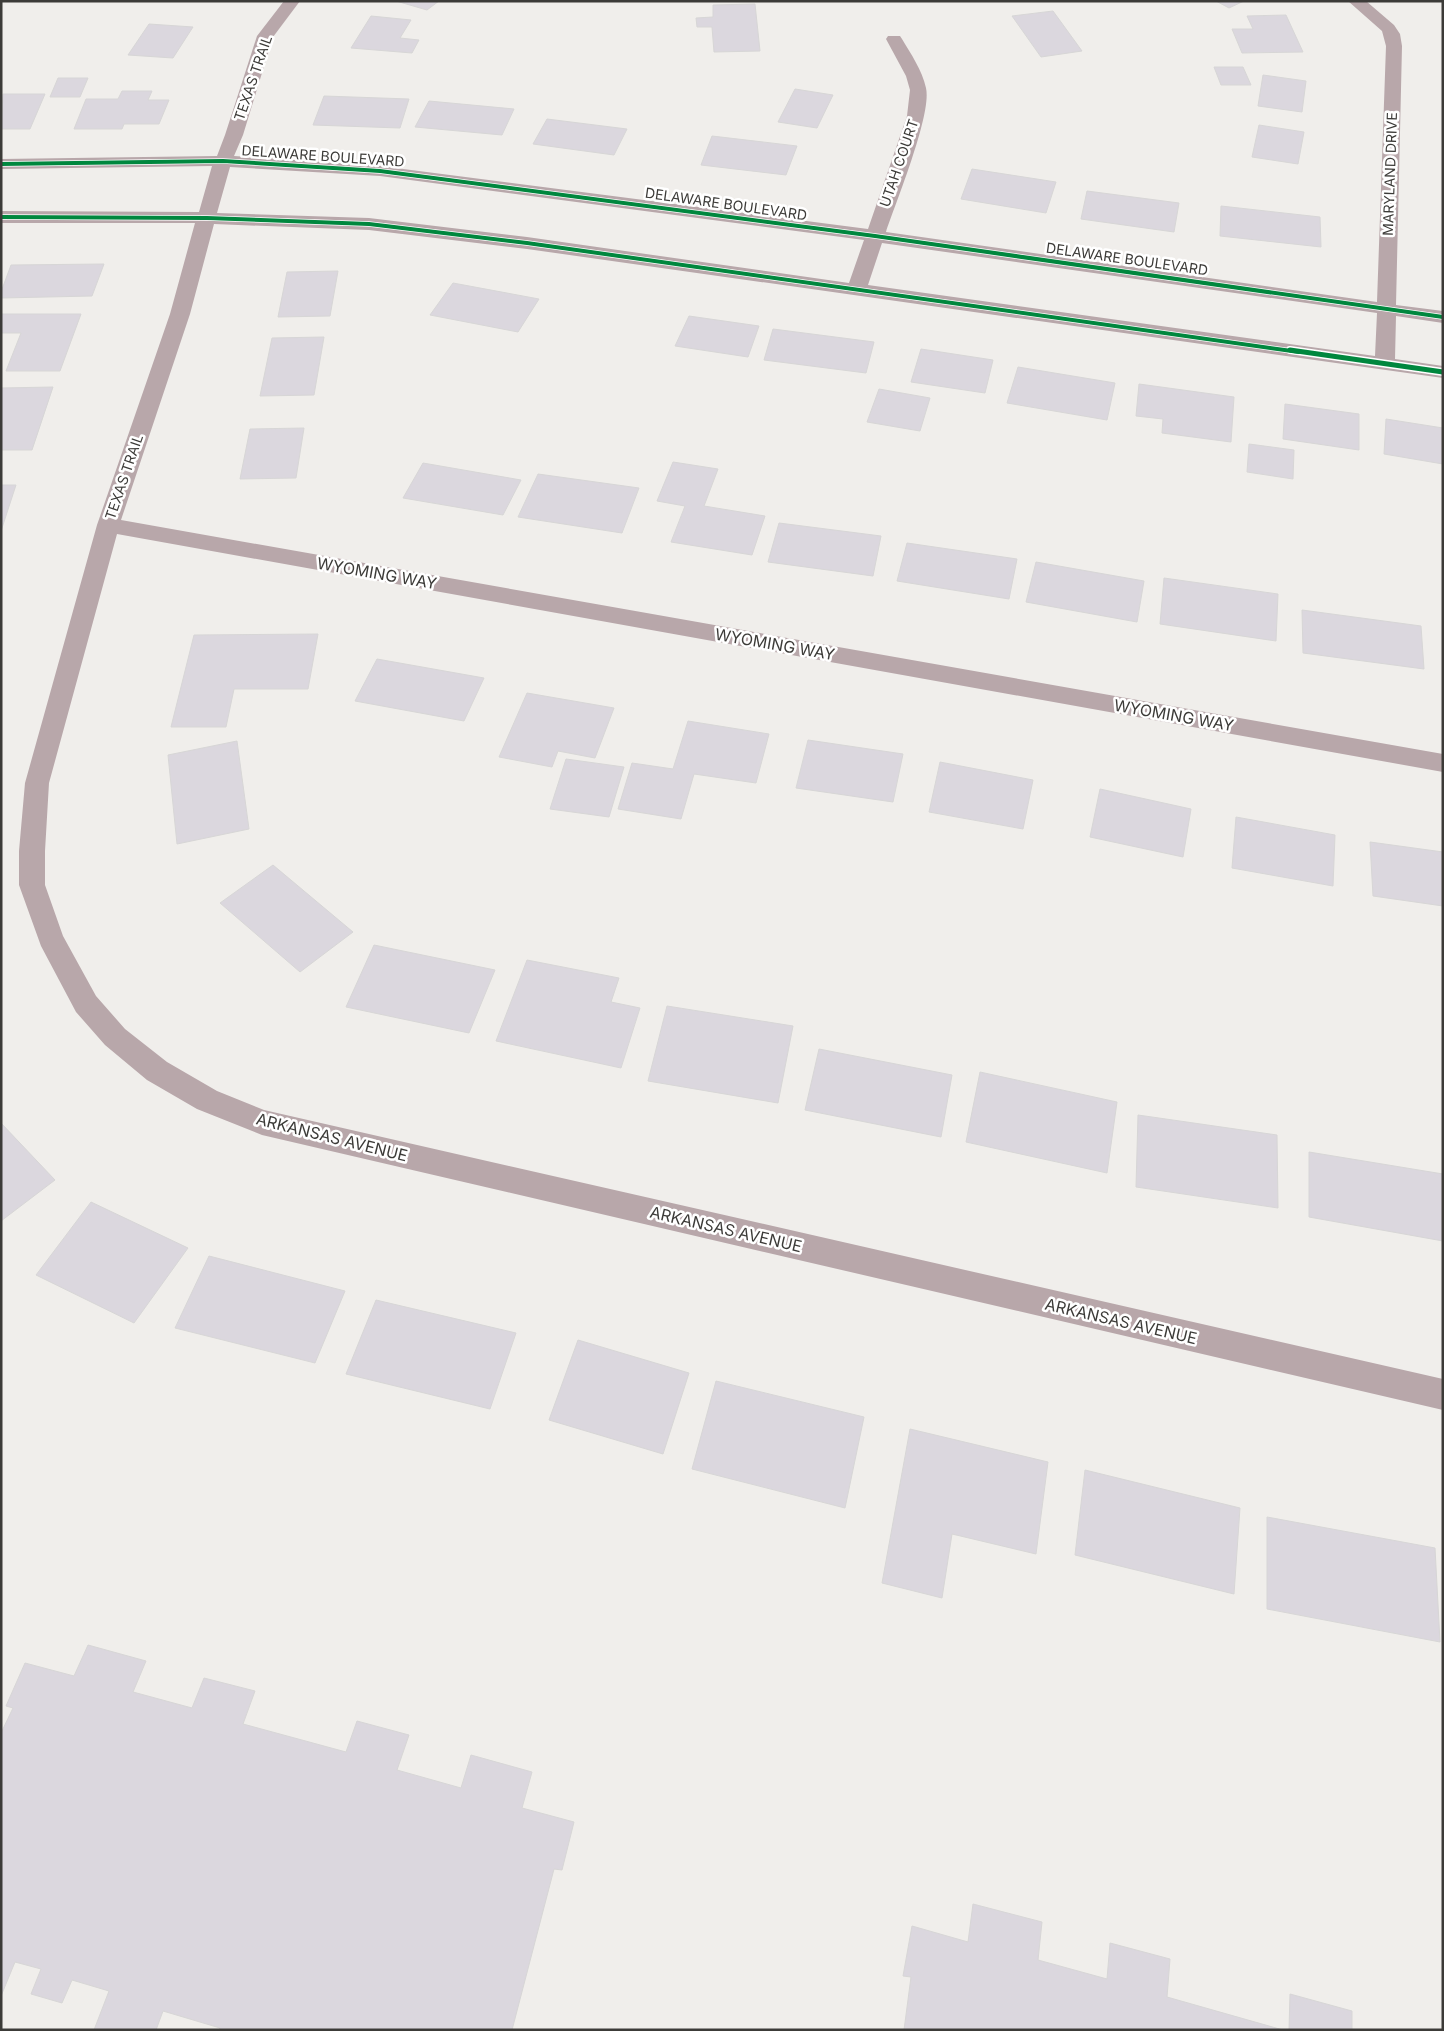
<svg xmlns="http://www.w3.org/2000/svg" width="1444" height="2031" font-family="Inter,sans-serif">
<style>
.building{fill:#dbd7de;stroke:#d7d6d6}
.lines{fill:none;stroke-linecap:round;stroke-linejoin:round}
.minor{fill:#b8a7aa;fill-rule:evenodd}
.cycleway-far1-casing{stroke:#fff;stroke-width:5.5}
.cycleway-casing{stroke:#fff;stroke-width:8}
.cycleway-far1{stroke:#00873e;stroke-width:4}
.cycleway{stroke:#00873e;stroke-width:5}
.labels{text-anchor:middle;stroke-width:5;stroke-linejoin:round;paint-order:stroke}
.far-street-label{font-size:14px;fill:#3c3b38;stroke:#fff}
.street-label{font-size:16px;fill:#3c3b38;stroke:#fff}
</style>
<rect width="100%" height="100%" fill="#f0eeeb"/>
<path class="building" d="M396 1H439L427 10Z
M1216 1H1244L1229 8Z
M755 4 760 51 714 52 712 27H697L696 18 713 17V5Z
M1053 11 1082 51 1041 57 1012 16Z
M1286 15 1303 52 1242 53 1232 29H1253L1247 16Z
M371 16 411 20 400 38 419 40 412 53 351 48Z
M149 24 193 27 173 58 128 55Z
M1214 67H1243L1251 85H1221Z
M1263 75 1306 81 1302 112 1258 106Z
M58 78H88L80 97H50Z
M795 89 833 95 817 128 778 122Z
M122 91H152L148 100H169L159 124H124L122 129H74L86 99H118Z
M3 94H45L30 129H1Z
M324 96 409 99 400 128 313 125Z
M429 101 514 109 502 135 415 127Z
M547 119 627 129 614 155 533 144Z
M1259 125 1304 132 1298 164 1252 157Z
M712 136 797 146 786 175 701 165Z
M972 169 1056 182 1046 213 961 199Z
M1087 191 1179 203 1174 232 1081 219Z
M1221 206 1320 217 1321 247 1220 236Z
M104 264 92 296 1 298V292L11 265Z
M338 271 330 316 278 317 287 272Z
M453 283 539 299 518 332 430 315Z
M1 314H81L60 371H6L21 333H1Z
M689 316 759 326 748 357 675 346Z
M773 329 874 342 866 373 764 360Z
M324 337 314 395 260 396 272 338Z
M921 349 993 360 985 393 911 382Z
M1018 367 1115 383 1107 420 1007 403Z
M1139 384 1234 397 1231 442 1162 433 1163 419 1136 416Z
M53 387 32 450H1V388Z
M879 389 930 398 920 431 867 422Z
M1285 404 1359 414V450L1283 439Z
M1386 419 1443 428V464L1384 454Z
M304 428 296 478 240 479 250 429Z
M1249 444 1294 450 1293 479 1247 472Z
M673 462 718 469 704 506 765 516 752 555 671 542 685 506 657 501Z
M423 463 521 480 503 515 403 498Z
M538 474 639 488 622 533 518 517Z
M1 485H16L1 531Z
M779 523 881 536 873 576 768 562Z
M907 543 1017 559 1009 599 897 581Z
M1036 562 1144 581 1137 622 1026 602Z
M1164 578 1278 594 1276 641 1160 624Z
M1302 610 1421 626 1424 669 1303 653Z
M318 634 308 689H234L226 727H171L194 635Z
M377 659 484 678 464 721 355 701Z
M527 693 614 708 595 758 558 751 552 767 499 757Z
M688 721 769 734 756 783 694 774 681 819 618 809 632 763 673 769Z
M808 740 903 754 893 802 796 788Z
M237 741 249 829 177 844 168 755Z
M566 759 624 767 609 817 550 809Z
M940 762 1033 780 1023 829 929 812Z
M1100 789 1191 809 1183 857 1090 837Z
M1236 817 1335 835 1333 886 1232 868Z
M1370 842 1443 852V906L1373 896Z
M273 865 353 932 300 972 220 903Z
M374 945 495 970 469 1033 346 1007Z
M527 960 619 978 611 1002 640 1008 621 1068 496 1041Z
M667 1006 793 1026 778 1103 648 1081Z
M819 1049 952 1075 941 1137 805 1110Z
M980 1072 1117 1102 1107 1173 966 1142Z
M1138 1115 1277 1135 1278 1208 1136 1187Z
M1 1123 55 1180 1 1221Z
M1309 1152 1443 1174V1241L1309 1217Z
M91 1202 188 1248 134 1323 36 1275Z
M209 1256 345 1291 315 1363 175 1328Z
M376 1300 516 1333 490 1409 346 1374Z
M578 1340 689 1373 663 1454 549 1420Z
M716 1381 864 1417 845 1508 692 1469Z
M910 1429 1048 1462 1036 1554 952 1534 942 1598 882 1583Z
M1085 1470 1240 1508 1234 1594 1075 1555Z
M1267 1517 1435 1548 1440 1642 1267 1609Z
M88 1645 146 1661 133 1692 192 1708 204 1678 255 1691 243 1724 346 1752 357 1721 409 1735 397 1770 461 1788 471 1755 532 1772 522 1808 574 1822 562 1870 554 1869 512 2030H219L220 2028 163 2011 156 2030H94L109 1991 72 1980 62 2003 31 1994 41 1969 15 1962 1 1996V1733L13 1708 6 1706 25 1663 74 1676Z
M973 1904 1042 1922 1038 1960 1107 1979 1110 1943 1170 1959 1167 1997 1283 2030H904L911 1977 903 1976 912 1926 968 1942Z
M1290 1994 1352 2011V2030H1289Z"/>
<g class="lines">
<path class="minor" d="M284 1H300L273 37 243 135 234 156 380 166 868 229 907 116 910 90 906 76 886 39 888 36H900L902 39C911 54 922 70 926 88 932 114 896 202 886 232L1377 302 1386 46 1382 31 1348 1H1366L1394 25 1400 34 1402 46 1396 305 1443 311V323L1396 316 1395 359 1443 366V378L527 249 369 230 214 224 190 314 121 520 1443 754V772L117 534 49 783 45 851V885L63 936 96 996 125 1029 167 1062 217 1091 264 1110 1443 1379V1410L262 1135 197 1109 147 1080 105 1045 76 1012 41 946 19 885V851L25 783 97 525 170 314 195 223H1V211L199 212 212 166 1 169V159L217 156 225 135 257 36ZM230 167 380 176 864 240 849 283 527 237 369 218 217 213ZM882 243 1377 313 1375 356 868 285Z"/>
<defs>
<path id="cycleway-far1" d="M1 164 223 161 380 171 875 236 1443 317
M1 217 207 218 369 224 527 243 1299 352"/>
<path id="cycleway" d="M1290 350 1443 372"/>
</defs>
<use href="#cycleway-far1" class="cycleway-far1-casing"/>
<use href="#cycleway" class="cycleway-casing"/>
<use href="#cycleway-far1" class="cycleway-far1"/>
<use href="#cycleway" class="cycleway"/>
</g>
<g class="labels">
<g class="far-street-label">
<text transform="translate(253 78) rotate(-71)" y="5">TEXAS TRAIL</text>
<text transform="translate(323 156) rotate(4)" y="5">DELAWARE BOULEVARD</text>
<text transform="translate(899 163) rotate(-71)" y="5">UTAH COURT</text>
<text transform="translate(1390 174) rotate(-88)" y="5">MARYLAND DRIVE</text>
<text transform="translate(726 204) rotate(8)" y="5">DELAWARE BOULEVARD</text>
<text transform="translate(1127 259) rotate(8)" y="5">DELAWARE BOULEVARD</text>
<text transform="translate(124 477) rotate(-71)" y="5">TEXAS TRAIL</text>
</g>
<g class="street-label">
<text transform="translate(377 573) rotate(10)" y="6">WYOMING WAY</text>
<text transform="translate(775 644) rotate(10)" y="6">WYOMING WAY</text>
<text transform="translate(1174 715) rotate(10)" y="6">WYOMING WAY</text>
<text transform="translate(332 1137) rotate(14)" y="6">ARKANSAS AVENUE</text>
<text transform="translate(726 1229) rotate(13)" y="6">ARKANSAS AVENUE</text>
<text transform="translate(1121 1321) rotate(13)" y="6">ARKANSAS AVENUE</text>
</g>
</g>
<rect width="1444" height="2031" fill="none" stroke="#3c3b38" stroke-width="5"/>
</svg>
